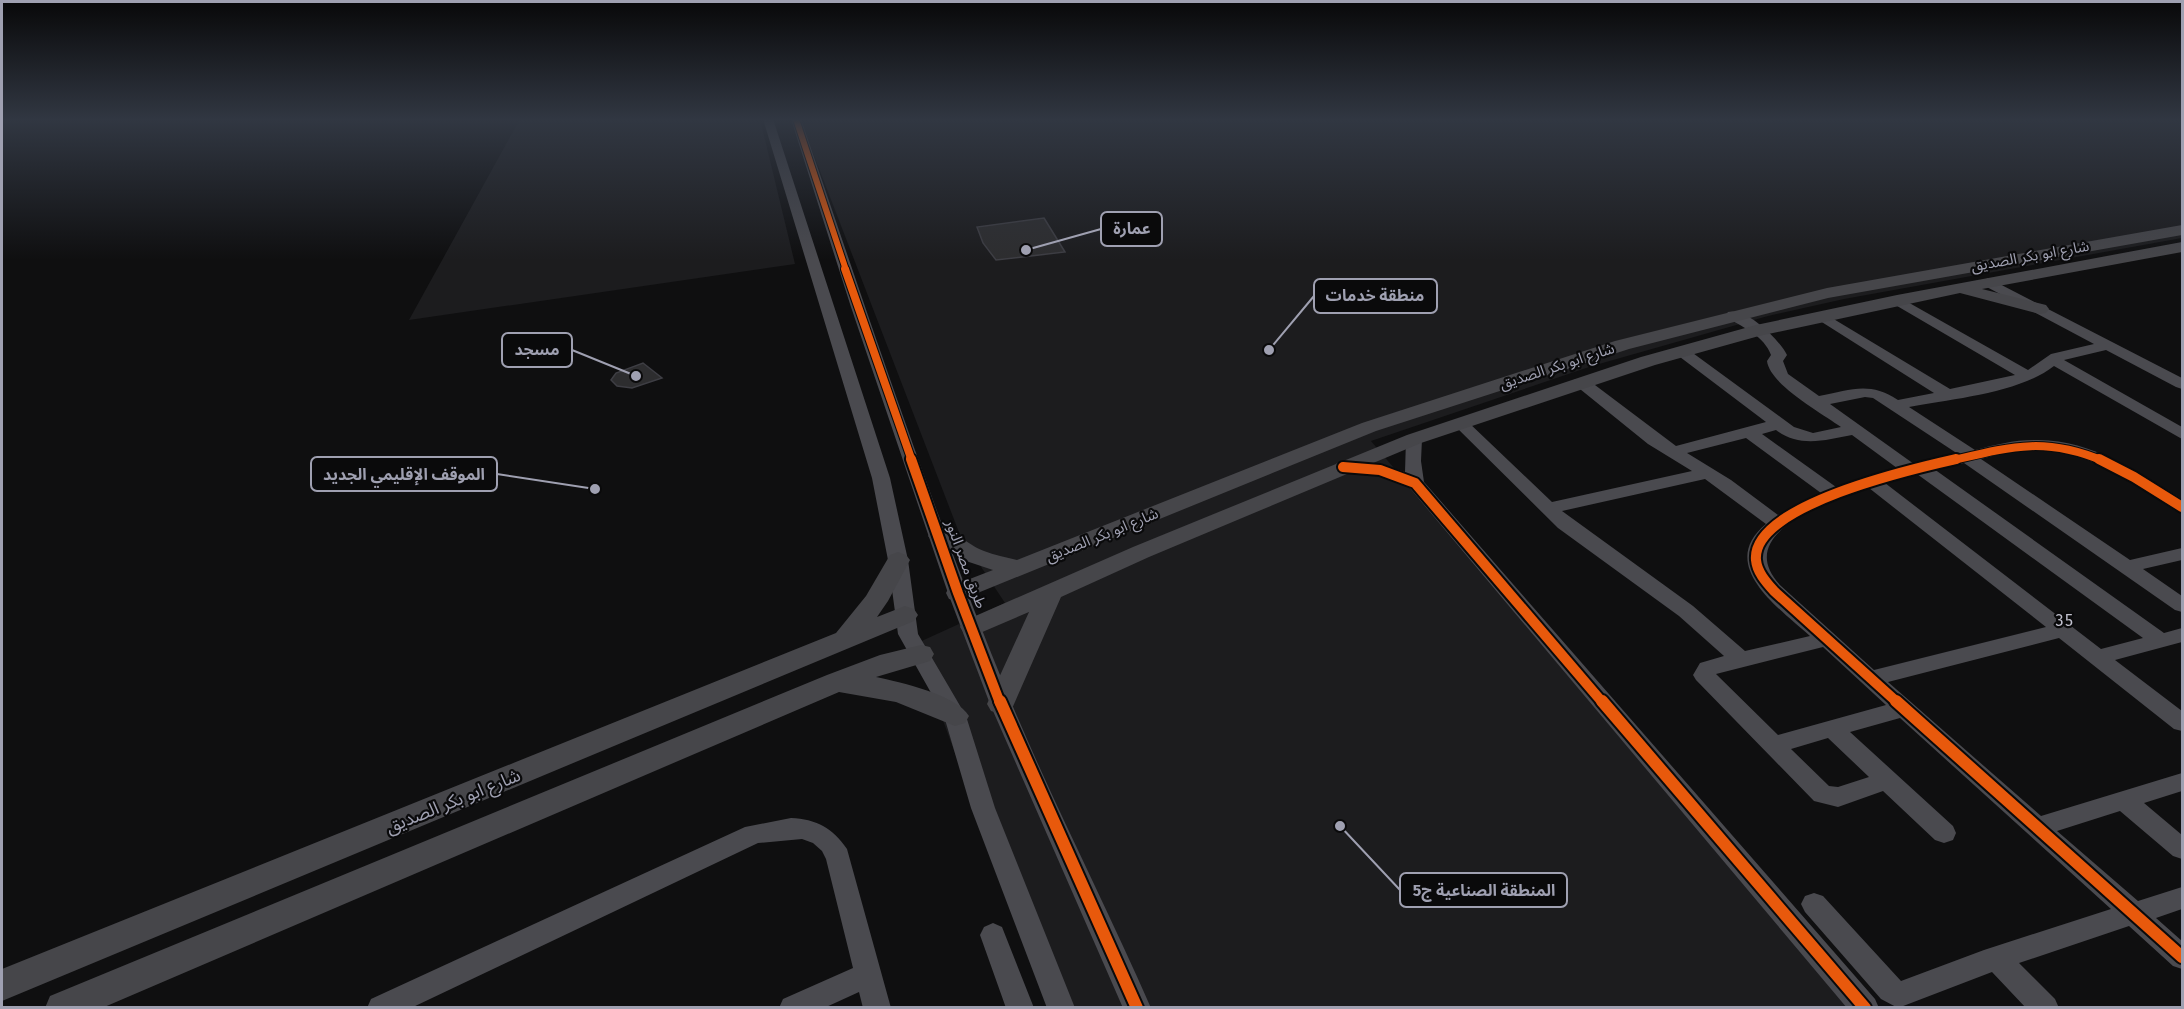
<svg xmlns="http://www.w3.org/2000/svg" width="2184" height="1009" font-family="'Fira Sans','Noto Sans Arabic',sans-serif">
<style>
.built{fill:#1c1c1e}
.building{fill:#2d2d2f;stroke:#3e3e44;stroke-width:1.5}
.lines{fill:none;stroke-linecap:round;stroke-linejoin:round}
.minor{fill:#4a4a4f;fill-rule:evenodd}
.major{fill:#46464a;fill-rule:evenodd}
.cycleway-far3-casing{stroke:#0a0a0b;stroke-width:8}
.cycleway-far2-casing{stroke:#0a0a0b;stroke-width:10}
.cycleway-far1-casing{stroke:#0a0a0b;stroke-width:14}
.cycleway-casing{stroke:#0a0a0b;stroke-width:16}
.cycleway-far3{stroke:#e8590c;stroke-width:6}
.cycleway-far2{stroke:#e8590c;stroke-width:8}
.cycleway-far1{stroke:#e8590c;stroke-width:10}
.cycleway{stroke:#e8590c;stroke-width:12}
.labels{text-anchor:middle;stroke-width:4.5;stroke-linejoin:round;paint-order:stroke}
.street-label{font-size:15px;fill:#9fa0b1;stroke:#0a0a0b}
.neighbourhood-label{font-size:16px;letter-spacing:1.5px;fill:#c0c0cd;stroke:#0a0a0b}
.near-street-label{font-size:18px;fill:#9fa0b1;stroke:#0a0a0b}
.leader{fill:none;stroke:#9fa0b1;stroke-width:2}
.callout-dot{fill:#9fa0b1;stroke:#0a0a0b;stroke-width:2}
.callout{fill:#0a0a0b;stroke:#9fa0b1;stroke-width:2}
.callout-label{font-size:16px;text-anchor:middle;font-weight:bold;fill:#9fa0b1}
</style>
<rect width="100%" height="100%" fill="#0f0f10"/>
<path class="built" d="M520 119H760L795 264 409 320Z
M800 119H2182V238L1844 299 1768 316 1592 366 1371 441 1852 1007H1048L915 644 1005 603 960 535Z"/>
<path class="building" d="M1044 218 1065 252 996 260 983 243 977 227Z
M643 363 662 378 632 388 617 386 611 380 616 373Z"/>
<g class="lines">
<path class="minor" d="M763 119H773L890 478 908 560 918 634 966 716 995 808 1075 1008H1047L971 808 944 716 898 634 888 560 872 478Z
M791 119H801C868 314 932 511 1011 702 1054 805 1106 905 1151 1008H1123L990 704 948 593 851 307Z
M1988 278 2182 378V389L2176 387 2106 350 2064 360 2182 427V439L2054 366C2020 393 1952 399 1909 407L1975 450C1994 445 2014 440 2034 440 2089 438 2138 472 2182 499V512L2176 511C2134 484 2088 449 2036 450 2017 450 1999 454 1981 459L2130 560 2182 548V560L2143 569 2182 596V612L2175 610 1964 463 1934 469 2164 633 2182 628V642L2115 660 2182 711V731L2174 729 2059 638 1888 682 2041 816 2182 773V791L2144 803 2182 835V859L2173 856 2120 811 2057 831 2138 901 2182 887V909L2156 918 2182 941V969L2173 966 2129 926 2019 963 2055 999 2059 1008H2026L1992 972 1898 1008 1881 999 1805 912 1801 904 1805 896 1814 893 1823 896 1901 981 1984 950 2111 909 1900 718 1850 732 1953 826 1956 833 1953 840 1944 843 1935 840 1883 791 1838 807 1814 801 1696 680 1693 675 1700 663 1724 656 1679 616 1558 528 1453 424 1461 419 1467 421 1552 502 1692 471 1648 444 1575 385 1573 382 1575 379H1587L1676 446 1766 422 1676 354 1673 351 1676 348H1686L1794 427 1813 433 1841 427C1822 413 1770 385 1767 361L1771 355C1764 336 1744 328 1728 318L1726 315 1728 312C1746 307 1779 339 1787 355L1783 361 1788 374 1819 396C1851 390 1869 381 1898 400L1934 393 1817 319 1815 316 1817 313 1822 312 1950 389 2015 375 1892 303 1890 300 1897 296 2028 370 2051 354 2094 344 1983 285 1981 282ZM1865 397 1873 398 1958 454 1914 464 1830 404ZM1776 430C1799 448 1826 440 1852 435L1897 468 1836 487 1762 434ZM1746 438 1821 493 1778 515 1731 480 1687 453ZM1917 474 2143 638 2101 649 1885 483ZM1705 479 1766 524C1716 565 1779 608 1810 636L1745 651 1693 606 1562 511ZM1869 488 2046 627 1874 670 1781 586C1730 533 1830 501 1869 488ZM1823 647 1886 705 1778 735 1716 674ZM1828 738 1869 777 1838 787 1829 786 1791 749Z
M1414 434 1422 439 1421 461 1424 482 1875 999 1879 1008H1847L1409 487 1379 475 1343 472 1337 471 1334 467 1337 463C1359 458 1384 465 1405 472L1406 439Z
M791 818C816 819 833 828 847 849L891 1008H863L859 992 824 1008H779L783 999 853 968 826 859 822 851 813 843 802 839 758 843 411 1008H367L371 999 745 827Z
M993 923 1002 927 1034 1008H1006L980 935 984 927Z"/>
<path class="major" d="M2182 225V235L1828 298 1629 349 1376 431 958 601 949 599 946 593 949 587 993 570 966 561 932 541 928 536 932 531C952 526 966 544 984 551 994 555 1006 557 1017 560L1362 423 1615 341 1827 288Z
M2182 242V252L1982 289 2046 305 2049 309 2046 313 2040 314 1960 293 1759 336 1655 365 1421 443 1149 557 1061 597 1011 711 1001 714 991 711 987 704 1029 612 973 636 964 633 960 627 964 621 1133 547 1407 435 1641 357 1756 325 1897 295Z
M898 552 906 555 910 560 888 601 877 617 905 606 914 609 918 615 914 621 2 1001V969L836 633 866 596 890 555Z
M921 645 930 647 934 654 930 661 876 677C900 682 957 695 969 716L965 723 955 726 896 702 839 692 102 1008H45L50 996 827 675 880 655Z"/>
<defs>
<path id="cycleway-far3" d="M796 119 846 270"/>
<path id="cycleway-far2" d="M845 269 912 461
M1950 461C2009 447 2044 436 2103 461"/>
<path id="cycleway-far1" d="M911 459 958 593 1000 703
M2099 459 2134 477 2182 507
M1343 467 1380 470 1415 483 1603 703
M1898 703 1774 591C1766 582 1757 572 1756 560 1751 505 1916 468 1956 459"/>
<path id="cycleway" d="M1000 701 1137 1008
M1602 701 1865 1008
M1896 701 2182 957"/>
</defs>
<use href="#cycleway-far3" class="cycleway-far3-casing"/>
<use href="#cycleway-far2" class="cycleway-far2-casing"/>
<use href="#cycleway-far1" class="cycleway-far1-casing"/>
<use href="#cycleway" class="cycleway-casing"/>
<use href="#cycleway-far3" class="cycleway-far3"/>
<use href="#cycleway-far2" class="cycleway-far2"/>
<use href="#cycleway-far1" class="cycleway-far1"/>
<use href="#cycleway" class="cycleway"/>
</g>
<linearGradient id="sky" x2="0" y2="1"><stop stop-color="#080809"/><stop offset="0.46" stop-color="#313742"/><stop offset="1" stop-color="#313742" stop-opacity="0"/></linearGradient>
<rect width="2184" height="260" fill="url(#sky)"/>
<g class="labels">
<g class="street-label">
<text transform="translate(2030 256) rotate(-10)" y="5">شارع ابو بكر الصديق</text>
<text transform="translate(1557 366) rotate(-18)" y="5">شارع ابو بكر الصديق</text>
<text transform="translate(1102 535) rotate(-22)" y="5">شارع ابو بكر الصديق</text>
<text transform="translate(966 564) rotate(70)" y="5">طريق مصر النور</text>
</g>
<g class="neighbourhood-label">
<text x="2065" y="626">35</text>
</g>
<g class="near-street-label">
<text transform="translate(453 801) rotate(-22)" y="6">شارع ابو بكر الصديق</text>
</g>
</g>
<path class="leader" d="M1026 250L1101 229M1269 350L1314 296M636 376L572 350M595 489L497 474M1340 826L1400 890"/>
<g class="callout-dot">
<circle cx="1026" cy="250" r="6"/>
<circle cx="1269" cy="350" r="6"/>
<circle cx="636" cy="376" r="6"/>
<circle cx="595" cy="489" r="6"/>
<circle cx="1340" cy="826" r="6"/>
</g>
<g class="callout">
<rect x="1101" y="212" width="61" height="34" rx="6"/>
<rect x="1314" y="279" width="123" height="34" rx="6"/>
<rect x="502" y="333" width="70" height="34" rx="6"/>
<rect x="311" y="457" width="186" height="34" rx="6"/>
<rect x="1400" y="873" width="167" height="34" rx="6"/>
</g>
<g class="callout-label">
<text x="1132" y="234">عمارة</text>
<text x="1375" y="301">منطقة خدمات</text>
<text x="537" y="355">مسجد</text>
<text x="404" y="480">الموقف الإقليمي الجديد</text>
<text x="1484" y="896">المنطقة الصناعية ج5</text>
</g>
<rect width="2184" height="1009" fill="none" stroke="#9fa0b1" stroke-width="6"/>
</svg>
